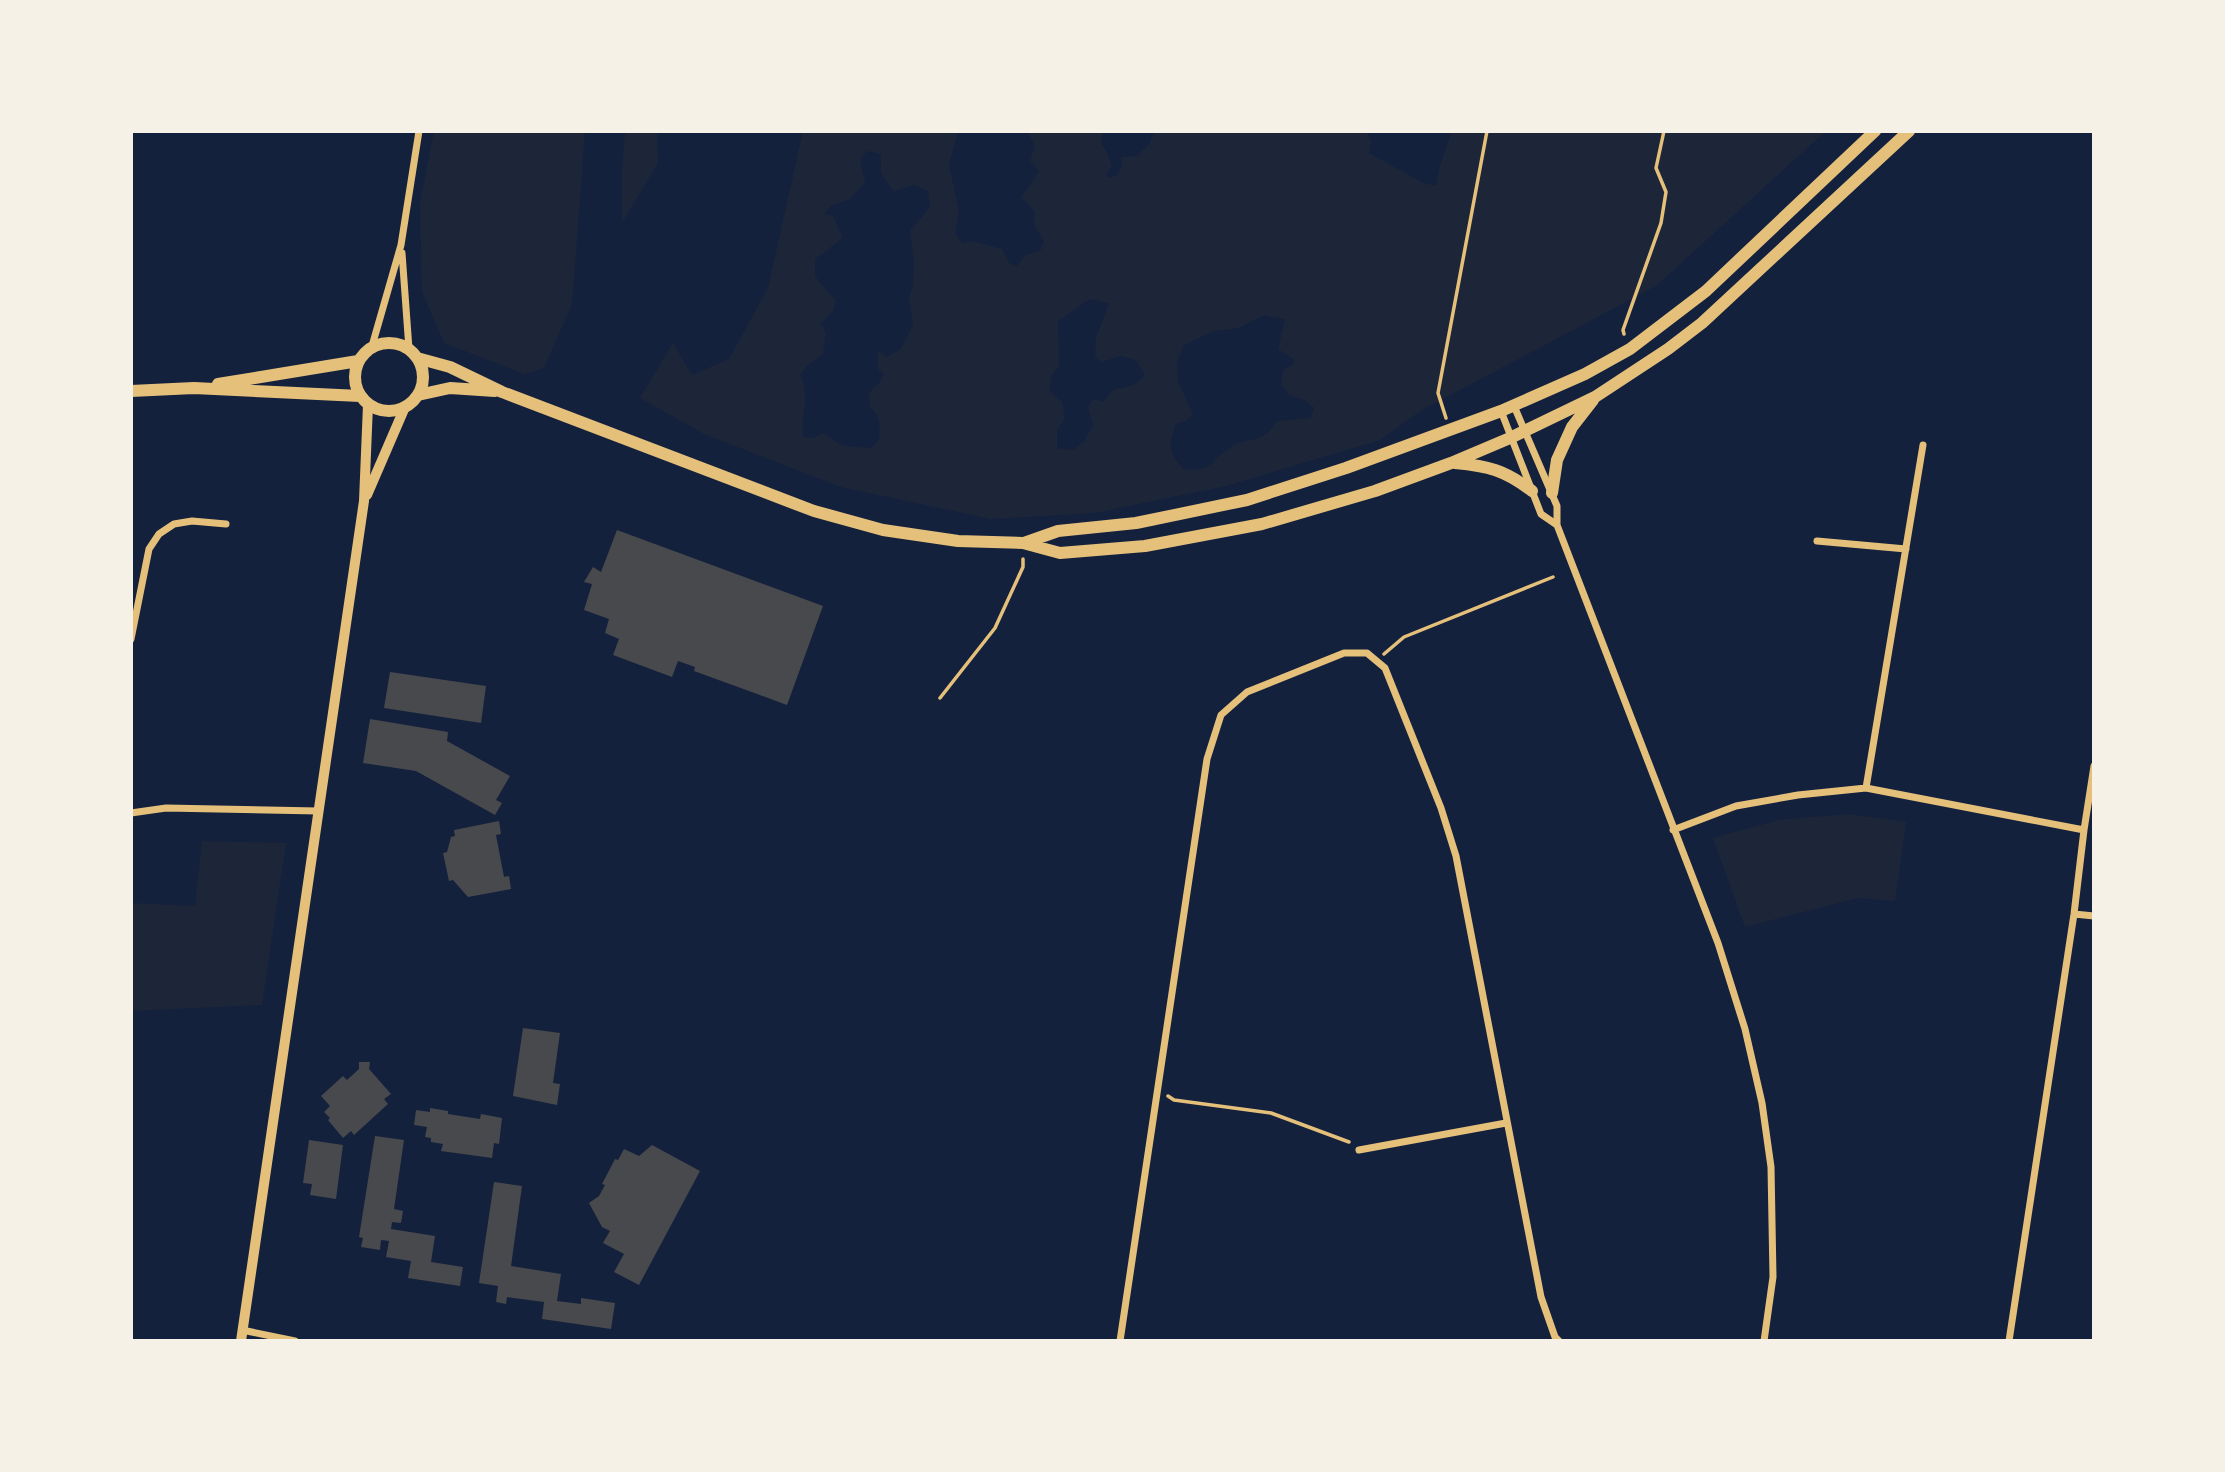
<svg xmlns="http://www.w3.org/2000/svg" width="2225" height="1472" font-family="Helvetica,sans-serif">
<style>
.green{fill:#1d2539;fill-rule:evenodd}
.building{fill:#48494c}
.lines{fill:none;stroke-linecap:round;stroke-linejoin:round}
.path{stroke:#e5c07b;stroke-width:3.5}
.minor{stroke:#e5c07b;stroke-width:7}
.tertiary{stroke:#e5c07b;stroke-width:10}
.primary{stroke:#e5c07b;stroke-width:12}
</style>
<rect width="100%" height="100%" fill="#14213d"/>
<path class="green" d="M434 131H585L572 304 544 368 524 374 444 343 422 292 420 203Z
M625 131H657L658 163 622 223V169Z
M803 131H958L949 165 959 211 955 233 962 243 971 241 1002 249 1009 263 1017 266 1026 255 1040 251 1044 241 1034 225 1035 211 1021 198 1039 171 1030 161 1035 146 1027 131H1103L1101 144 1107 152 1112 166 1106 174 1108 178 1116 176 1122 167 1121 157 1137 156 1150 143 1154 131H1366L1371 141 1369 153 1425 184 1436 185 1440 166 1452 131H1826L1656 286 1422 410 1380 440 1226 486 1095 513 991 519 841 487 704 434 640 398 673 343 692 375 729 359 768 288ZM867 151 881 154V173L893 191 914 185 928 191 930 207 910 231 914 260 913 285 909 298 913 325 901 349 887 357 878 351V369L884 374 879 383 869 393 870 407C881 416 880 427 879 440L871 448 843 446 823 433 814 438 803 437C800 413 811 396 800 375L808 365 823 354 826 333 820 324 833 311 836 301 815 276V259L843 238 833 216 824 214 832 205 850 199 865 183 860 160ZM1090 299 1109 303 1096 338 1095 356 1101 362 1121 356 1136 360 1145 375C1141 379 1135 385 1130 386 1114 391 1114 385 1104 402L1093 399 1088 408 1093 425 1085 440 1073 450 1057 448V430L1065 418 1062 402 1049 390 1052 374 1059 367 1058 321ZM1264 315 1285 319 1278 349 1294 360 1293 365 1283 370 1281 384 1290 396 1303 399 1314 408 1311 418 1277 421C1259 449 1254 433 1231 447 1211 459 1214 473 1184 469 1168 453 1168 445 1176 424L1187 420 1193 414 1178 382 1177 361 1184 345 1214 331 1239 328Z
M1847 814 1906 822 1895 901 1858 898 1745 927 1713 838 1779 820Z
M202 841 286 843 262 1005 131 1011V903L195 906Z"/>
<path class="building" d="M617 530 823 606 787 705 694 671 695 667 678 661 672 677 613 655 619 639 605 633 609 619 584 610 592 584 584 582 593 567 601 572Z
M390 672 486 686 481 723 384 708Z
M370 719 448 732 447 741 510 776 496 800 502 803 495 815 416 771 363 763Z
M499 821 501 834 496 835 504 877 509 876 511 889 468 897 453 880 449 881 443 853 447 852 451 837 455 836 454 830Z
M523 1028 560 1033 553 1083 560 1084 557 1105 513 1096Z
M359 1062H370L369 1069 391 1094 384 1099 388 1104 354 1135 351 1131 343 1138 328 1120 330 1118 324 1112 330 1106 321 1096 343 1076 347 1080 359 1069Z
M430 1108 448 1111V1114L480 1119 481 1114 502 1118 499 1144 494 1143 492 1158 441 1151 443 1144 431 1142V1138L425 1137 427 1127 414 1125 416 1110 430 1112Z
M375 1136 404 1140 394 1209 403 1211 401 1223 392 1222 391 1229 435 1236 431 1262 463 1267 460 1286 408 1278 411 1261 386 1257 389 1241 381 1240 380 1250 361 1247 363 1238 359 1237Z
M309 1140 343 1145 336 1199 310 1195 312 1184 303 1183Z
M652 1145 700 1171 639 1285 614 1272 624 1254 603 1243 610 1231 602 1227 589 1203 599 1196 605 1185 602 1184 615 1159 618 1160 624 1149 639 1156Z
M494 1182 522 1186 511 1266 561 1274 557 1301 581 1304V1298L615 1303 611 1329 542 1319 544 1302 507 1297 506 1304 496 1302 498 1286 479 1283Z"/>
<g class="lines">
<path class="path" d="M1624 334 1623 330 1661 223 1666 192 1656 168 1664 131
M1446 418 1438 393 1487 131
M1384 654 1404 637 1553 577
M940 698 995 628 1023 567V559
M1168 1096 1174 1100 1271 1113 1349 1142"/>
<path class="minor" d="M402 253 409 349
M372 346 401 245 419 131
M1514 406 1557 506V525L1718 943 1745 1029 1762 1103 1771 1167 1773 1277 1764 1341
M1501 411 1541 514 1557 525
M1817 541 1906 549
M131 639 149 549 159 534 174 524 192 521 226 524
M1866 788 1923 445
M131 813 166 808 318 811
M1673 830 1736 806 1798 795 1866 788 2084 830
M2074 914 2094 916
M1359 1150 1506 1123
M242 1330 295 1341
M1120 1341 1207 759 1221 715 1247 692 1344 653H1367L1385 668 1441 808 1456 856 1541 1297 1555 1337 1559 1341
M2009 1341 2074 914 2084 830 2094 766"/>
<path class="tertiary" d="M367 495 405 407
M241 1341 364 501 368 405"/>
<path class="primary" d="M355 377a34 34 0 1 1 68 0a34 34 0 1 1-68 0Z
M417 358 450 367 502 392 814 511 883 530 958 541 1023 543 1060 553 1145 546 1262 524 1375 491 1451 463 1510 438 1595 397 1668 349 1702 323 1909 131
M218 384 358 361
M131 391 194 388 360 396
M418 395 450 388 495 391
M1455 463C1488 466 1505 470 1532 491
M1552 493 1557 460 1572 427 1593 400
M1024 543 1058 531 1136 523 1247 500 1346 468 1501 411 1585 374 1630 349 1706 291 1875 131"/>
</g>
<rect width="2225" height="1472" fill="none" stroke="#f6f1e7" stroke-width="266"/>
</svg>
